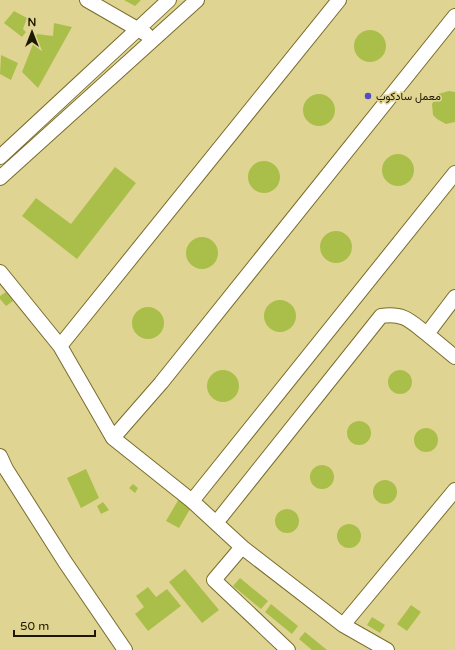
<svg xmlns="http://www.w3.org/2000/svg" width="455" height="650" font-family="'Varela Round',Vazirmatn,sans-serif">
<style>
.building{fill:#aabf4a}
.lines{fill:none;stroke-linecap:round;stroke-linejoin:round}
.minor-casing{stroke:#786d2d;stroke-width:16}
.minor{stroke:#fff;stroke-width:14}
.poi-dot{fill:#514ec5;stroke:#e0d493;stroke-width:1.5}
.labels{text-anchor:middle;stroke-width:3.5;stroke-linejoin:round;paint-order:stroke}
.poi-label{font-size:11px;fill:#1d1901;stroke:#e0d493;text-anchor:start}
</style>
<rect width="100%" height="100%" fill="#e0d493"/>
<path class="building" d="M124 0H141L135 6Z
M14 11 27 18 23 29 26 32 22 37 4 23Z
M54 23 72 27 38 88 22 72 37 34 53 36Z
M354 46a16 16 0 1 1 32 0a16 16 0 1 1-32 0Z
M1 55 18 63 11 80 0 74Z
M449 91 455 92V122L446 124 437 119 433 115 432 104 438 94Z
M303 110a16 16 0 1 1 32 0a16 16 0 1 1-32 0Z
M382 170a16 16 0 1 1 32 0a16 16 0 1 1-32 0Z
M248 177a16 16 0 1 1 32 0a16 16 0 1 1-32 0Z
M115 167 136 183 77 259 22 216 36 198 71 224Z
M320 247a16 16 0 1 1 32 0a16 16 0 1 1-32 0Z
M186 253a16 16 0 1 1 32 0a16 16 0 1 1-32 0Z
M6 292 13 301 6 306 0 299V296Z
M264 316a16 16 0 1 1 32 0a16 16 0 1 1-32 0Z
M132 323a16 16 0 1 1 32 0a16 16 0 1 1-32 0Z
M207 386a16 16 0 1 1 32 0a16 16 0 1 1-32 0Z
M388 382a12 12 0 1 1 24 0a12 12 0 1 1-24 0Z
M347 433a12 12 0 1 1 24 0a12 12 0 1 1-24 0Z
M414 440a12 12 0 1 1 24 0a12 12 0 1 1-24 0Z
M310 477a12 12 0 1 1 24 0a12 12 0 1 1-24 0Z
M86 469 99 498 81 508 67 478Z
M373 492a12 12 0 1 1 24 0a12 12 0 1 1-24 0Z
M133 484 138 488 135 493 129 488Z
M180 497 193 504 179 528 166 521Z
M103 502 109 510 101 514 97 506Z
M275 521a12 12 0 1 1 24 0a12 12 0 1 1-24 0Z
M337 536a12 12 0 1 1 24 0a12 12 0 1 1-24 0Z
M185 569 219 610 202 623 169 582Z
M240 578 268 601 261 609 233 586Z
M148 587 156 597 167 589 181 606 148 631 135 614 144 607 136 596Z
M271 604 298 626 292 634 265 612Z
M411 605 421 612 407 631 397 624Z
M372 617 385 625 380 633 367 625Z
M305 632 327 650H312L299 639Z"/>
<g class="lines">
<defs>
<path id="minor" d="M87 0 146 34
M0 157 169 0
M0 178 197 0
M0 272 60 346 113 438 192 501 242 547 214 580 288 650
M455 297 427 334 455 357
M60 346 339 0
M113 438 161 383 455 16
M0 456 6 469 65 562 125 650
M192 501 455 173
M216 523 381 316C404 313 409 320 427 334
M242 547 343 625
M387 650 343 625 455 490"/>
</defs>
<use href="#minor" class="minor-casing"/>
<use href="#minor" class="minor"/>
</g>
<circle class="poi-dot" cx="368" cy="96" r="4"/>
<g class="labels">
<g class="poi-label">
<text x="376" y="100">معمل سادكوب</text>
</g>
</g>
<g transform="translate(32 32)" stroke="#e0d493" stroke-width="3" paint-order="stroke">
<path d="M0-3L7 15L0 10L-7 15Z" fill="#1d1901"/>
<text y="-6" font-size="11" font-weight="bold" text-anchor="middle" fill="#1d1901">N</text>
</g>
<path d="M14 630v6h81v-6" fill="none" stroke="#1d1901" stroke-width="2"/>
<text x="20" y="630" font-size="12" fill="#1d1901" stroke="#e0d493" stroke-width="3" paint-order="stroke">50 m</text>
</svg>
